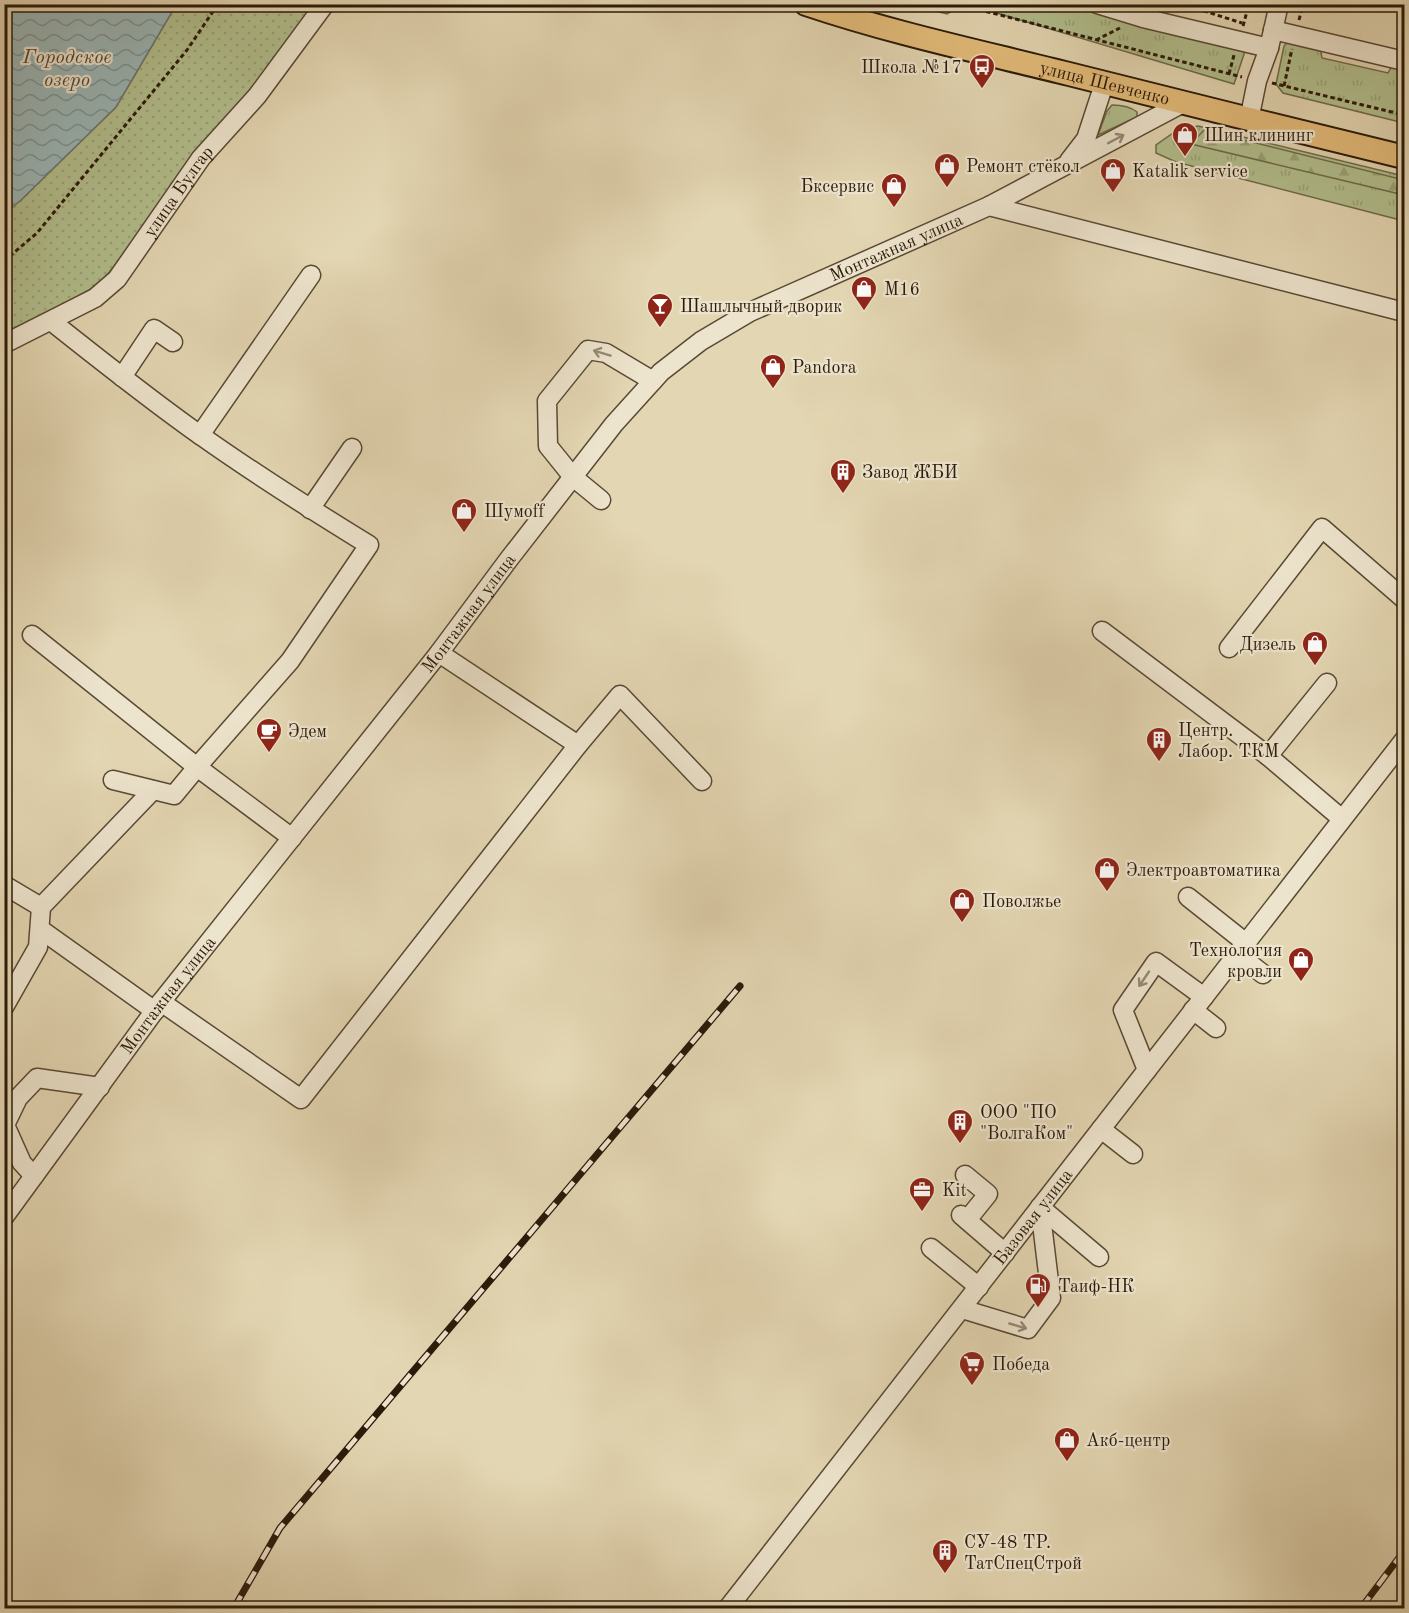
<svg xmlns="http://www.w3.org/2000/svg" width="1409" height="1613" font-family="'Old Standard TT',serif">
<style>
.grass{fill:url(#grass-tufts);stroke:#6e6c4c;stroke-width:1.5}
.forest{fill:url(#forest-firs);stroke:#6e6c4c;stroke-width:1.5}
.park{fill:url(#park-dots);stroke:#6e6c4c;stroke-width:1.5}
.water{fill:url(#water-waves);stroke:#6e7872;stroke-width:1.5}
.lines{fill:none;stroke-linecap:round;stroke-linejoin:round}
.minor-casing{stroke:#594934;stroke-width:21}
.major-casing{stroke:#2b1a0a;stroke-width:26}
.path{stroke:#2b1a0a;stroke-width:3;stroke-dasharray:4.5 3;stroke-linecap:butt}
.minor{stroke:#ede4cd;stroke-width:18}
.major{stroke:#e2bb79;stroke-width:22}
.rail-casing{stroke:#2b1a0a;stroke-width:7}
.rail{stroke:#ede4cd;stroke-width:4.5;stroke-dasharray:14;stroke-linecap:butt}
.oneway{stroke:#968975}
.labels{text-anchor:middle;stroke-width:4.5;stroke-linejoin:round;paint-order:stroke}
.poi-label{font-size:18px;fill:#2b1a0a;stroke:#ede4cd;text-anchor:start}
.street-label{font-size:18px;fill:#2b1a0a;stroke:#ede4cd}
.water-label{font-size:20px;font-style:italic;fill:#4c493e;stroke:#ede4cd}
</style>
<defs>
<pattern id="grass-tufts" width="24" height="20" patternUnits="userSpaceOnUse" patternTransform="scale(1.5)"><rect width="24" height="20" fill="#b2be8d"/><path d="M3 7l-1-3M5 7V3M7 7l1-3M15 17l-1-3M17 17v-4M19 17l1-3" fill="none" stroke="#99a378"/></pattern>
<pattern id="forest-firs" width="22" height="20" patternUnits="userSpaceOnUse" patternTransform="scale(1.5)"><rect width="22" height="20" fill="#b2be8d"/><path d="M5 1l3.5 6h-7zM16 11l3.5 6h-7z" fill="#99a378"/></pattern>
<pattern id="park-dots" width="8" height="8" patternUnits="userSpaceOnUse" patternTransform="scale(1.5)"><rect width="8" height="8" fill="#b2be8d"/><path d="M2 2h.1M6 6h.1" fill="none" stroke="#99a378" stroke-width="1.8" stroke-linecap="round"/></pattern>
<pattern id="water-waves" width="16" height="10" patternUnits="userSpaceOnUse" patternTransform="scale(1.5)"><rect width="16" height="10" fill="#9ab6b7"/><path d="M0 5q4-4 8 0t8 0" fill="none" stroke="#7e9393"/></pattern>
</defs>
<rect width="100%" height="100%" fill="#e3d6b2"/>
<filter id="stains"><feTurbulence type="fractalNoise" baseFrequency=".00333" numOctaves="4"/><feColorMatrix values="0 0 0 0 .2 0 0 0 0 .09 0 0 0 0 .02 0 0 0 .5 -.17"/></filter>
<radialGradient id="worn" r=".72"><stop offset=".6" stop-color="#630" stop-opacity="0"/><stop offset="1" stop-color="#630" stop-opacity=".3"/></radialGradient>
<path class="grass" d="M957 5 961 6 947 14 912 5Z
M970 5H1085L1139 20 1247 45 1234 84Z
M1289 41 1320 47 1322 58 1388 73 1393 64 1404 67V123L1283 93 1276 84 1284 46Z
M1112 105C1121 105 1131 107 1137 112V117L1098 135 1107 111Z
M1198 126 1404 176V221L1176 162 1156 153V145L1176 131Z"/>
<path class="forest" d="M1204 130 1404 180V195L1191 144Z"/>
<path class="park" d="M176 5H319L100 284 5 336V213L21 200 116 107Z"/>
<path class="water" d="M5 4 176 5 116 107 21 200 5 213Z"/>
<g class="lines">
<defs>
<g id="minor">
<path d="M1097 4 1143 18 1269 48"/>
<path d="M1273 30 1404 61"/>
<path d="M1249 120 1257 81 1269 48 1279 4"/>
<path d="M1069 161 1086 139 1104 84"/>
<path d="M989 206 1404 312"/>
<path d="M51 321C100 360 149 399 200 435 255 474 312 510 369 545L290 661 203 760 174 795 113 780"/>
<path id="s1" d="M4 344 95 298 117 279 201 158 257 96 325 4"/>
<path d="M122 377 154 329 173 342"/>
<path d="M200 435 311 275"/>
<path d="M601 500 573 477 548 446 547 401 588 350 606 353 653 381"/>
<path d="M310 509 352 448"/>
<path d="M1102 631 1268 756 1342 819"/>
<path d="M32 635 197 767 292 838"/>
<path d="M1229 648 1322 528 1404 599"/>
<path d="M578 745 620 695 702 781"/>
<path d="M1268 756 1327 683"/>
<path d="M4 885 41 907"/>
<path d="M1188 897 1246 943"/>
<path d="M40 929 155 1011"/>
<path d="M1237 954 1263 974"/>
<path d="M161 1002 301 1099 578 745 439 653"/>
<path d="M4 1007 38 947 41 907 153 790"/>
<path d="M1193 1010 1216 1028"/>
<path d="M1147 1070 1123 1010 1156 962 1204 997"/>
<path d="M1101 1129 1133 1154"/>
<path d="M965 1175 988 1194 967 1220"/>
<path d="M34 1176 22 1163 5 1125 18 1098 37 1078 100 1087"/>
<path d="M1040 1207 1099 1257"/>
<path d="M961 1215 1005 1253"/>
<path id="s2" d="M4 1217 161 1002 439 653 509 559 614 424 661 372 701 341 750 312 989 206 1183 103"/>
<path d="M931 1248 979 1287"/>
<path d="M962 1309 1028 1329 1051 1298 1040 1207"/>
<path id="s3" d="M728 1608 1404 740"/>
</g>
<g id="major">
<path id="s4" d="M806 4C892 33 981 52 1069 74 1181 102 1292 130 1404 157"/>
</g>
</defs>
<use href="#minor" class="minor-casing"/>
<use href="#major" class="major-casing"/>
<path class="path" d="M957 4 1242 77
M1182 4 1242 23
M1299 20 1303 4
M1243 26 1249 4
M1096 40 1120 28
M1229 74 1234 55
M1272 83 1404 115
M1284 86 1292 49
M4 261 37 233 187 50 218 4"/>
<use href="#minor" class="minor"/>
<use href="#major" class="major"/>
<defs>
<path id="rail" d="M234 1608 280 1528 740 986
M1361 1608 1404 1551"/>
</defs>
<use href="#rail" class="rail-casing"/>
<use href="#rail" class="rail"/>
</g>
<defs><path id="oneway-shaft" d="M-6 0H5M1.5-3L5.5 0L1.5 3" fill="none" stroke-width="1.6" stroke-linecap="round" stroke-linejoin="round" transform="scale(1.5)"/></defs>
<g class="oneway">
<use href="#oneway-shaft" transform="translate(1116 139) rotate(-28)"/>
<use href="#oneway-shaft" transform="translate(602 353) rotate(-163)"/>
<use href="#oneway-shaft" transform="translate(1144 979) rotate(124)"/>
<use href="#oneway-shaft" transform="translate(1018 1326) rotate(16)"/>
</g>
<defs>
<symbol id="bus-pin" viewBox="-11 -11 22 30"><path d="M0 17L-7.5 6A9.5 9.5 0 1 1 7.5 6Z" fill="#8f2418" stroke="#ede4cd"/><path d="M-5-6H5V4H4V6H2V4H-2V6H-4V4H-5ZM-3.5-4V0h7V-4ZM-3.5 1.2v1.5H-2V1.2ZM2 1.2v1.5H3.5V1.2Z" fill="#fff"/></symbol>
<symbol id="shop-pin" viewBox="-11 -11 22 30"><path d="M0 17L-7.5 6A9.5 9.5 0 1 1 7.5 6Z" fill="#8f2418" stroke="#ede4cd"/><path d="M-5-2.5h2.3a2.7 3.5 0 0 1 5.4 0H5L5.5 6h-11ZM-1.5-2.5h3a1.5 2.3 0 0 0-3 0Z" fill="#fff"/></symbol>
<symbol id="bar-pin" viewBox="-11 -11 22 30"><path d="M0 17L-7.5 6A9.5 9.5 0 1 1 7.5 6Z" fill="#8f2418" stroke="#ede4cd"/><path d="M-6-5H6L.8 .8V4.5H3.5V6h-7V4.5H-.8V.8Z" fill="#fff"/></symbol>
<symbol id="building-pin" viewBox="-11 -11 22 30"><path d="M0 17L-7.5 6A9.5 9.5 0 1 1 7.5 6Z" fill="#8f2418" stroke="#ede4cd"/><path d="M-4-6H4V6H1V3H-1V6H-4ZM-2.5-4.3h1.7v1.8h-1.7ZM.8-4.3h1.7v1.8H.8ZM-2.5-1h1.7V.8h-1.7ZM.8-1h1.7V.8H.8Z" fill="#fff"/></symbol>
<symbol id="cafe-pin" viewBox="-11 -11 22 30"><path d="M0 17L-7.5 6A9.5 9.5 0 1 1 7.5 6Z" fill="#8f2418" stroke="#ede4cd"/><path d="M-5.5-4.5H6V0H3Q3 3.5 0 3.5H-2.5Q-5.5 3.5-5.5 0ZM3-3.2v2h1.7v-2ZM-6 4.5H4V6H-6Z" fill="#fff"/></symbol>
<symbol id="office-pin" viewBox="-11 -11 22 30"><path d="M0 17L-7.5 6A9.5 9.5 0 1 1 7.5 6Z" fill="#8f2418" stroke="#ede4cd"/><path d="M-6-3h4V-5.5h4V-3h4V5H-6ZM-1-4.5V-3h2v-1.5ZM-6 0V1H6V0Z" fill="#fff"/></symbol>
<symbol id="fuel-pin" viewBox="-11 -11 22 30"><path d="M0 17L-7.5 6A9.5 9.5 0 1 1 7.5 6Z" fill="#8f2418" stroke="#ede4cd"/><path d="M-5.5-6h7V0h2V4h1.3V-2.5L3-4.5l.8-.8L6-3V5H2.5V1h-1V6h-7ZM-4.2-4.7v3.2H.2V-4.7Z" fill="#fff"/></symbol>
<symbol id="supermarket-pin" viewBox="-11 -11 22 30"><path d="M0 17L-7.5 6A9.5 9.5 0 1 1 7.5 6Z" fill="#8f2418" stroke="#ede4cd"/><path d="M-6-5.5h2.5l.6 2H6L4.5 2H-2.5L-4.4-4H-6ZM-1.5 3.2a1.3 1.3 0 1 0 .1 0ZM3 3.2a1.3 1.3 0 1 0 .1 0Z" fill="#fff"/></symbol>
</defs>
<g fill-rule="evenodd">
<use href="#bus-pin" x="967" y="52" width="30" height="40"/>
<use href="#shop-pin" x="1170" y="120" width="30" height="40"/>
<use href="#shop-pin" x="932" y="151" width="30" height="40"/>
<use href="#shop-pin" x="1098" y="156" width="30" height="40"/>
<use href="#shop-pin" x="879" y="171" width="30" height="40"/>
<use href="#shop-pin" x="849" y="274" width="30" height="40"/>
<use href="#bar-pin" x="645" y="291" width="30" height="40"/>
<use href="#shop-pin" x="758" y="352" width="30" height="40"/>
<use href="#building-pin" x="828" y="457" width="30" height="40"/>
<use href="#shop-pin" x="449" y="496" width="30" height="40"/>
<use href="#shop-pin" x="1300" y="629" width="30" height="40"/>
<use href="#cafe-pin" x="254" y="716" width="30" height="40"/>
<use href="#building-pin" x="1144" y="725" width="30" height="40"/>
<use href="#shop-pin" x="1092" y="855" width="30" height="40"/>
<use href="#shop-pin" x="947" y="886" width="30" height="40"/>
<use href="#shop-pin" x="1286" y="945" width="30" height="40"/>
<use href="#building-pin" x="945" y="1107" width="30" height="40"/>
<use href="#office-pin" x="907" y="1175" width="30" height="40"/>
<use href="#fuel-pin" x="1023" y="1271" width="30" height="40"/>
<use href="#supermarket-pin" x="957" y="1349" width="30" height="40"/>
<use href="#shop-pin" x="1052" y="1425" width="30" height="40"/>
<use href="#building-pin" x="930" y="1537" width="30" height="40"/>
</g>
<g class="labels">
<g class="poi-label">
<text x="962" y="73" text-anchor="end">Школа №17</text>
<text x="1204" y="141">Шин клининг</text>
<text x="966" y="172">Ремонт стёкол</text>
<text x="1132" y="177">Katalik service</text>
<text x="874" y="192" text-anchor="end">Бксервис</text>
<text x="884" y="295">М16</text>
<text x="680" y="312">Шашлычный дворик</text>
<text x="792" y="373">Pandora</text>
<text x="862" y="478">Завод ЖБИ</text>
<text x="484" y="517">Шумоff</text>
<text x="1296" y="650" text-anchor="end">Дизель</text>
<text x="1178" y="736">Центр.<tspan x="1178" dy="21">Лабор. ТКМ</tspan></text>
<text x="288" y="737">Эдем</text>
<text x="1126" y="876">Электроавтоматика</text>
<text x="982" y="907">Поволжье</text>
<text x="1282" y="956" text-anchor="end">Технология<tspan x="1282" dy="21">кровли</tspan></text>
<text x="980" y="1118">ООО "ПО<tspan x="980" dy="21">"ВолгаКом"</tspan></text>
<text x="942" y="1196">Kit</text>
<text x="1058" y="1292">Таиф-НК</text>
<text x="992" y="1370">Победа</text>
<text x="1086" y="1446">Акб-центр</text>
<text x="964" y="1548">СУ-48 ТР.<tspan x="964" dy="21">ТатСпецСтрой</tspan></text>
</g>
<g class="street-label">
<text dy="6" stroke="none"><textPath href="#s4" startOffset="309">улица Шевченко</textPath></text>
<text dy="6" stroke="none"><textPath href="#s1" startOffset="238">улица Булгар</textPath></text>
<text dy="6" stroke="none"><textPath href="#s2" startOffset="1338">Монтажная улица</textPath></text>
<text dy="6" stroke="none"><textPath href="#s2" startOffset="762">Монтажная улица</textPath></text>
<text dy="6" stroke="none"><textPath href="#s2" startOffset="276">Монтажная улица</textPath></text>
<text dy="6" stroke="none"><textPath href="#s3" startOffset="496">Базовая улица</textPath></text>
</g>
<g class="water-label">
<text x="67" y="63">Городское<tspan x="67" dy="23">озеро</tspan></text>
</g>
</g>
<rect width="1409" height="1613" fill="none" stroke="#e3d6b2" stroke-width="24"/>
<rect x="6" y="6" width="1397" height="1601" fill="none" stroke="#2b1a0a" stroke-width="3"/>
<rect x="12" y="12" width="1385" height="1589" fill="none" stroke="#2b1a0a" stroke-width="1.5"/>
<rect width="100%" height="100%" filter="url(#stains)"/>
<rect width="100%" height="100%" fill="url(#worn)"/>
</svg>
